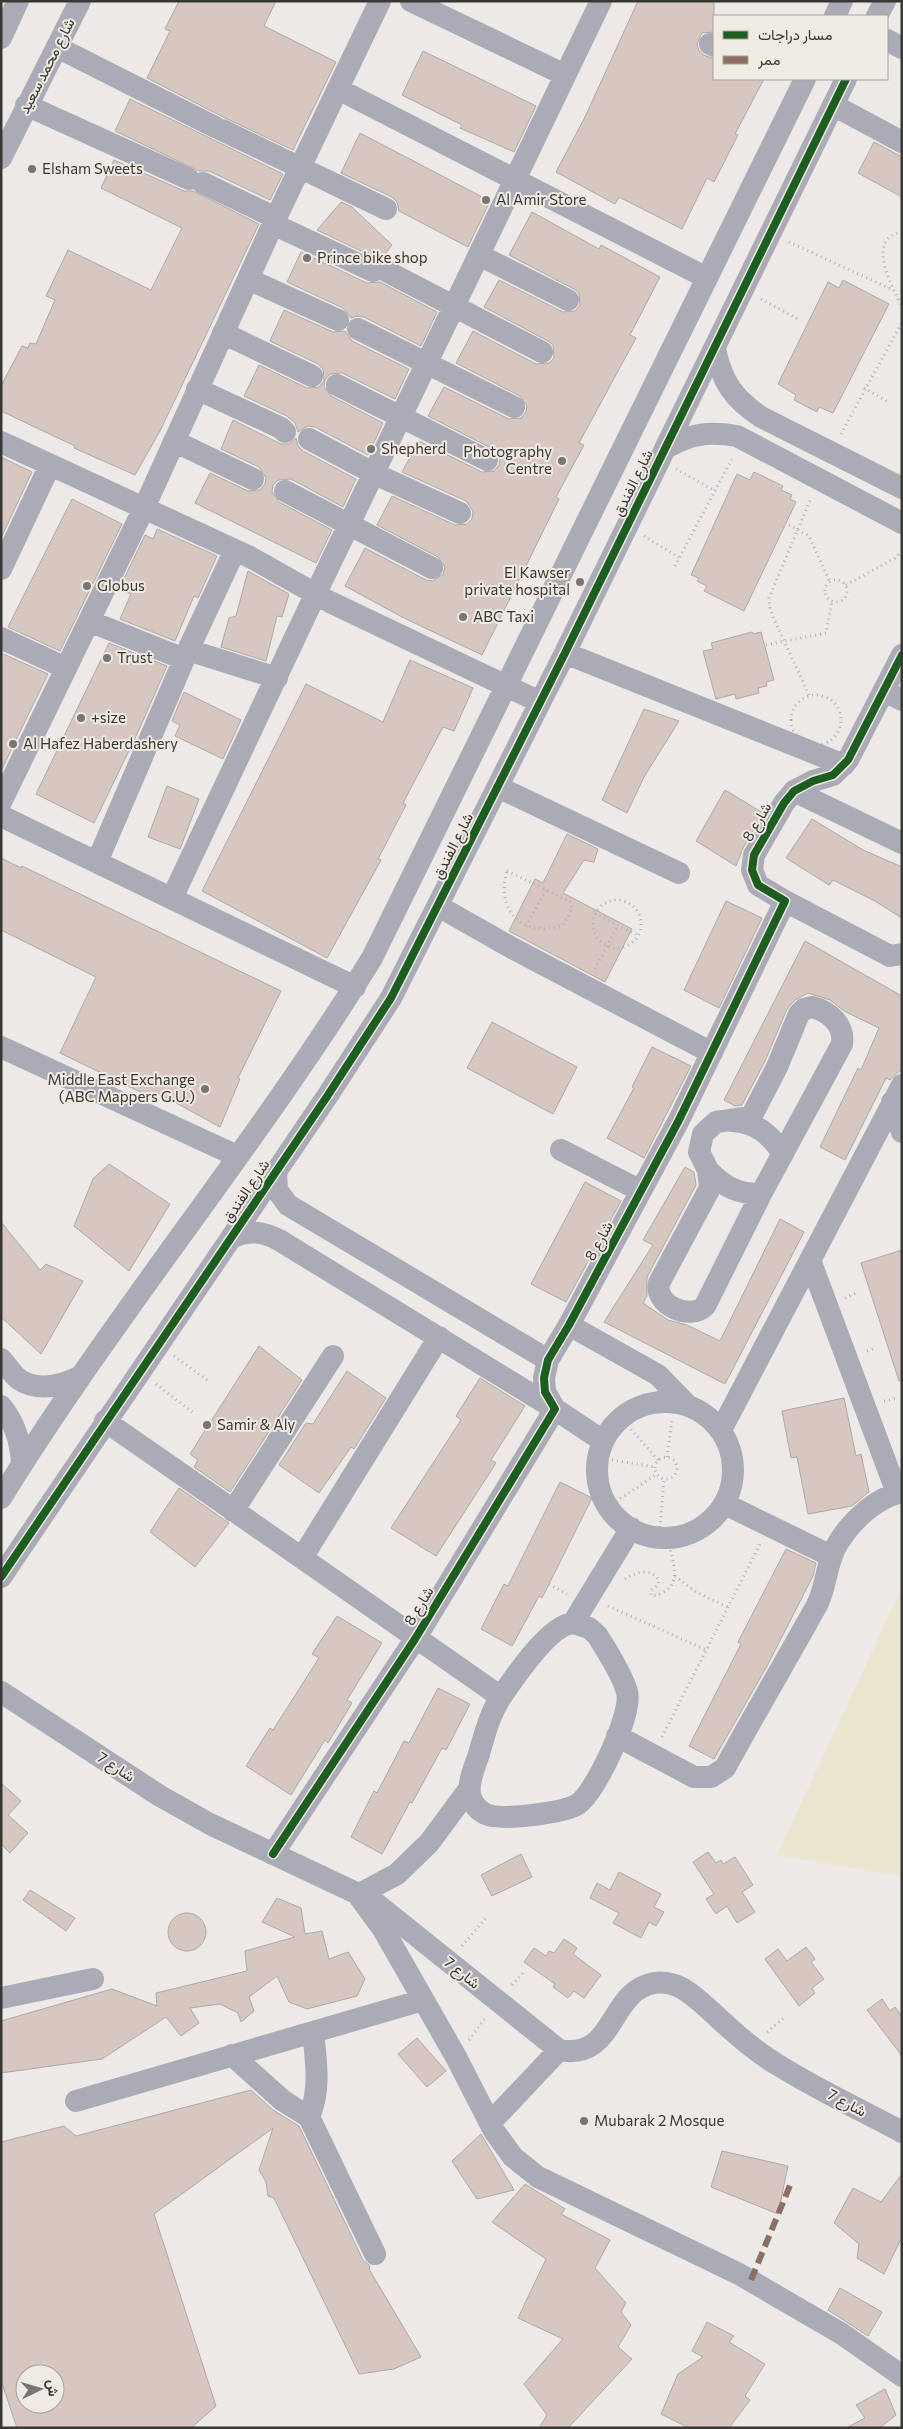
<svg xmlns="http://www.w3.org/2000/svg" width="903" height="2429" font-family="Commissioner,Vazirmatn,sans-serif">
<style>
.sand{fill:#ebe5cf}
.building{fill:#d7c7c0;stroke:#aca9a7;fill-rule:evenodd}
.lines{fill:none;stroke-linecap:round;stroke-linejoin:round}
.path{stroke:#b0afb5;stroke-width:3;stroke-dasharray:1 4;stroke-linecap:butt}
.minor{stroke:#ababb8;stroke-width:22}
.quiet{stroke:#8d6e63;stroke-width:6;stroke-dasharray:12 6;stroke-linecap:butt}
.cycleway-casing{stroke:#efeae3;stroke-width:11}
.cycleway{stroke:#1b5e20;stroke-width:8}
.poi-dot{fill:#787572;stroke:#efeae3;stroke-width:2}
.labels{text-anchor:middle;stroke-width:4;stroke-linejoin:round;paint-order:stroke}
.street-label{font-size:15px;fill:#393734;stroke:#efeae3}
.poi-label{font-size:15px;fill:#393734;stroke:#efeae3;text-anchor:start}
</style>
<rect width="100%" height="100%" fill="#ece9e6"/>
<path class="sand" d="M902 1588V1876L777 1855Z"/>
<path class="building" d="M179 1H276L264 26 336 62 293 150 223 117 147 78 170 31 165 29Z
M638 1H714V32L702 33 697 44 699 51 704 55 714 59V79H764L735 134 738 135 714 182 707 178 682 229 619 197 615 204 556 172 585 117Z
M423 51 536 106 514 152 460 128 462 125 402 95Z
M130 99 283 174 270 200 209 171H199L115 131Z
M360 133 490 201 468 247 399 211 397 202 392 197 341 173Z
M874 142 902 157V197L858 173Z
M114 160 184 191H193L259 224 160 431 135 475 74 448 75 446 1 411V386L22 346 28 348 30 343 36 344 55 300 46 296 68 250 151 290 182 228 101 188Z
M341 202 352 207 392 245 380 260 317 230Z
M532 212 599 249 601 245 660 277 630 335 636 338 579 443 584 445 556 497 559 499 482 655 404 618 345 586 365 548 426 580 433 581 443 574 445 567 438 557 377 525 392 496 455 525 467 524 472 519 473 511 466 501 402 472 419 441 482 472 494 471 499 465 500 459 493 449 428 416 444 387 509 419 521 418 526 412 527 406 520 396 456 363 473 331 536 364 549 363 554 358 553 345 548 341 484 307 499 280 563 312 575 311 580 305 579 293 574 289 509 255Z
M301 252 367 283 380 282 437 312 421 346 364 317 357 316 351 318 343 308 287 282Z
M843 280 889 304 833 413 819 407 817 412 794 400 796 395 778 384 828 282 839 288Z
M284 310 333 332 345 331 352 341 409 369 395 399 342 373 330 374 325 380 324 386 331 396 383 423 368 455 315 427 308 426 298 432 295 423 287 416 244 396 259 365 307 388 319 387 324 381 323 369 318 364 270 341Z
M233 420 281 444H289L296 438 298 446 303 451 356 479 343 507 291 479 278 480 273 485 272 492 279 502 332 530 316 563 195 503 210 473 248 491 260 490 265 484 266 478 259 467 221 449Z
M1 457 32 472 1 538Z
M754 472 783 486 781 490 792 495 790 499 796 502 744 611 704 591 707 586 697 581 699 578 691 575 737 474 750 480Z
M72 499 122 524 60 651 8 627Z
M157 529 217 556 198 598 194 596 175 641 120 619 131 594 119 589 145 535 153 539Z
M248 571 289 594 282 617 277 616 266 661 221 647 229 618 236 616Z
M752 632 753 634 761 632 774 680 766 682 767 686 758 688 759 693 736 699 735 694 716 699 703 651 713 649 711 643Z
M109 643 167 666 138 732 94 823 36 794Z
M1 653 48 674 1 771Z
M410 660 473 688 454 731 443 727 403 803 406 805 378 859 381 860 327 958 202 891 306 684 383 722Z
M184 692 241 720 223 759 175 736 180 725 172 721Z
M644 709 679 721 644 777 627 813 602 800Z
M167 786 199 799 180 849 148 837Z
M725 790 763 813 743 848 736 866 696 841Z
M812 819 863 850 902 867V918L875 901 833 880 829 885 786 858Z
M567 834 598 849 594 862 584 860 563 893 632 929 605 982 509 931 535 879 543 883Z
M1 858 21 868 22 866 281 991 238 1078 240 1079 220 1127 158 1093 155 1099 60 1053 96 977 1 930Z
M726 901 762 918 719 1008 684 990Z
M805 941 902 996V1069L890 1080 886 1078 845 1160 820 1147 858 1068 861 1070 879 1028 844 1011 830 1000 808 993 795 1000 787 1009 765 1061 742 1105 735 1106 724 1100Z
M492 1022 577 1067 553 1114 467 1068Z
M652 1047 691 1066 644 1158 607 1138 634 1088 632 1087Z
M109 1164 170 1204 129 1271 74 1226 93 1179Z
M685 1167 694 1172 696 1185 647 1277V1296L643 1303 668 1320 687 1325 720 1341 780 1219 804 1232 725 1384 604 1322 653 1245 643 1240Z
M585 1182 621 1201 566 1302 531 1284Z
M1 1222 40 1270 46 1264 83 1281 41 1354 1 1317Z
M902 1250V1380L899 1381 861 1263Z
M259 1346 302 1380 230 1492 194 1467 198 1460 190 1454Z
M347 1371 386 1398 354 1449 351 1447 319 1493 279 1465 306 1423 313 1424Z
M480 1378 525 1406 491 1460 496 1463 436 1556 391 1528 461 1420 456 1416Z
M844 1398 856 1456 861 1454 869 1492 852 1506 808 1514 797 1457 791 1458 782 1411Z
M560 1482 592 1498 542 1598 539 1596 512 1646 481 1629 504 1584 508 1586Z
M179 1488 229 1523 195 1567 150 1532Z
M786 1549 816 1563 813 1576 767 1666 714 1759 689 1746 741 1644 738 1642Z
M337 1616 382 1643 347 1700 352 1703 328 1743 325 1740 291 1795 246 1766 270 1728 273 1730 319 1658 312 1654Z
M438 1688 470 1704 446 1750 442 1748 412 1803 410 1802 382 1854 351 1837 374 1791 377 1793 404 1741 409 1743Z
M1 1783 21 1801 8 1815 28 1833 10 1853 1 1844Z
M708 1852 716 1863 721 1860 723 1864 735 1857 753 1885 742 1892 755 1912 737 1923 727 1906 716 1914 706 1899 714 1894 693 1862Z
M521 1854 532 1877 492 1896 481 1875Z
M619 1872 661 1894 654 1907 664 1912 656 1926 649 1922 641 1938 613 1923 619 1913 590 1898 597 1883 610 1890Z
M30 1890 75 1918 66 1931 23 1900Z
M277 1898 301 1908 305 1934 322 1931 329 1959 348 1952 365 1979 357 1996 307 2009 289 2002 277 1976 249 1997 254 2011 241 2022 238 2013 220 2004 190 2008 199 2023 181 2036 166 2017 102 2059 1 2073V2021L112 1989 157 2006 156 1993 247 1971 245 1951 295 1937 262 1922Z
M168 1932a19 19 0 1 1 38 0a19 19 0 1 1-38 0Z
M564 1939 577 1948 573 1954 601 1975 584 1998 574 1991 568 1998 553 1987 555 1984 524 1962 534 1948 546 1956 549 1951 554 1953Z
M806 1947 815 1959 811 1962 824 1979 812 1988 815 1993 799 2006 765 1959 778 1949 787 1961Z
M882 1999 890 2011 895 2007 902 2016V2056L867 2010Z
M417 2038 446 2071 427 2087 398 2054Z
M251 2090 273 2110 299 2126 363 2260 370 2266 369 2269 421 2357 394 2369 359 2374 274 2198 268 2196 266 2182 259 2170 273 2128 154 2214 216 2406 191 2428H17L1 2380V2142L64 2126 76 2136ZM25 2374H55V2404H25Z
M481 2134 514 2190 477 2199 452 2161Z
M722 2151 788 2166 778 2214 711 2187Z
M902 2174V2237L884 2274 857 2258 859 2244 834 2223 853 2188 881 2202Z
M525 2184 565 2209 561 2214 610 2240 595 2268 626 2303 621 2312 631 2325 618 2347 632 2359 568 2428H539L547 2415 524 2384 563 2339 518 2318 546 2259 492 2222Z
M840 2288 882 2312 868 2336 828 2310Z
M707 2322 734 2336 729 2342 765 2364 745 2396 750 2400 729 2428H689L661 2414 678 2374 703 2357 692 2351Z
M885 2389 896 2415 879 2428H846L865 2418 856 2405Z"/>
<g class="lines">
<path class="path" d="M902 232C864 238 893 288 902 307
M789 242 893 290
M761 299 800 320
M864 388 888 402
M841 434 902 322
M676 469 715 491
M789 525 809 536 830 582
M644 536 680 558
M675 566 733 457
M825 591a11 11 0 1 1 22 0a11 11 0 1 1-22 0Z
M846 585 895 558 902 551
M766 645 826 633 832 601
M791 720a25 25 0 1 1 50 0a25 25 0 1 1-50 0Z
M809 695 774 619 770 609 769 598 811 498
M507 871 571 902 572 909 563 925C524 939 495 911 507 871Z
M593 924a24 24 0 1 1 48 0a24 24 0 1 1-48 0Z
M595 914 638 935
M526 926 546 890
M595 969 618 925
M845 1298 858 1292
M867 1351 876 1348
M174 1356 210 1382
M156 1384 195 1414
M884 1401 898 1398
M621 1418 658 1460
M667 1457 672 1420
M655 1468a11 11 0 1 1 22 0a11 11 0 1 1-22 0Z
M612 1460 655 1467
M608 1507 657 1474
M659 1537 664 1479
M675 1576 696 1592 728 1607
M625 1579C636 1572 651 1567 659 1581L658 1585 651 1590V1595C656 1596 658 1595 662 1593 684 1583 671 1556 667 1538
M549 1584 567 1594
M608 1606 706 1650
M662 1737 760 1544
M462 1946 486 1918
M512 1985 524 1972
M767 2032 785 2017
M469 2040 486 2017"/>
<path class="minor" d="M411 1 565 75
M835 16 842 1
M877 16 885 1
M1 38 18 1
M887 40 902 48
M710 44 714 46
M57 47 215 127
M338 89 707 278
M26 105 189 179
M833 105 902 142
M222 130 386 209
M1 158 80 1
M203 183 276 218
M273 224 373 271
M479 255 568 300
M388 272 542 352
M248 279 338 320
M358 329 514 407
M223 333 312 376
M715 349C722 382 733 398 761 417L902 488
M337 385 487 460
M197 389 281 428 285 432
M309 439 375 474 460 513
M174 441 253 479
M1 442 250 557 330 602 540 702
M666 448C690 434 709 431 737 436L902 523
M285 491 432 568
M1 569 50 465
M89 621 184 659
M1 638 66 668
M188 650 277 678
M565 653 844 765
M884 691 902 700
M498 787 679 873
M794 791 902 843
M1 802 144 508 273 224 380 1
M1 816 355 987
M97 862 188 650 235 550
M172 898 316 593 601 1
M785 901 890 956 902 954
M438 906 512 948 712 1053
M812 1007C829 1011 845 1025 842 1044L761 1194 705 1306C690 1321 654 1305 659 1283L710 1188 708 1170 699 1152 703 1134 716 1122 751 1117 777 1067 799 1014 804 1009Z
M1 1047 237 1156
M892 1102 902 1132
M732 1121C756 1122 770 1134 783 1154
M561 1150 641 1191
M708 1170C724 1187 738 1194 761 1194
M276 1172 277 1190 288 1205 548 1360
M231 1238C249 1230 262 1231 279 1240L555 1409 603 1441
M810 1260 897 1493
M569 1325 658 1375 687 1405
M1 1359C7 1365 13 1376 20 1380 39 1392 63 1385 81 1376
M597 1470a68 68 0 1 1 136 0a68 68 0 1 1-136 0Z
M1 1406C16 1424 21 1443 22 1465
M105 1421 302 1558 439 1337
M721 1430 902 1085
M1 1498C116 1312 257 1144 372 958L805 79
M725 1504 831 1556
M233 1511 333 1356
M302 1558 501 1697
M1 1577 328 1095 391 998 565 653 846 79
M573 1623 589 1628 597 1635C606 1649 623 1677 627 1692 633 1712 596 1792 578 1804 564 1813 510 1819 493 1816 483 1815 474 1807 471 1798 466 1785 475 1766 479 1754 485 1733 490 1712 503 1694 516 1675 550 1625 573 1623Z
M573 1623 631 1528
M1 1692 160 1796 210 1824 373 1901 559 2050C616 2061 608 1991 654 1983 679 1979 696 1998 713 2013 733 2032 754 2051 778 2065 818 2090 861 2110 902 2132
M617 1736 694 1777H711L725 1768C755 1713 787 1659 817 1605 827 1585 826 1562 838 1543 852 1520 876 1498 902 1492
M469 1789 429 1843 397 1874 358 1895 383 1929 456 2057 494 2131 513 2157 538 2177 739 2274 842 2334 902 2376
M273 1854 415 1639 555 1409 545 1392 544 1378 548 1360 569 1325 679 1120 785 901 758 885 752 870 754 855 784 803 794 791 813 781 833 775 848 760 902 655
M1 1998 93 1979
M232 2055 282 2100 309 2117 375 2254
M76 2101 423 2000
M309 2117C321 2089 316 2061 313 2032
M490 2123 559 2050"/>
<path class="quiet" d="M751 2280 791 2183"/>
<defs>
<path id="cycleway" d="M1 1577 328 1095 391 998 565 653 846 79
M273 1854 415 1639 555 1409 545 1392 544 1378 548 1360 569 1325 679 1120 785 901 758 885 752 870 754 855 784 803 794 791 813 781 833 775 848 760 902 655"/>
</defs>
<use href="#cycleway" class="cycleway-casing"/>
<use href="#cycleway" class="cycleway"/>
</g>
<g class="poi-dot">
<circle cx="32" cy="169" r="5"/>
<circle cx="486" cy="200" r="5"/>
<circle cx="307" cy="258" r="5"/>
<circle cx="371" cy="449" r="5"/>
<circle cx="562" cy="461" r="5"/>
<circle cx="580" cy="582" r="5"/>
<circle cx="87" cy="586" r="5"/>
<circle cx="463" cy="617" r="5"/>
<circle cx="107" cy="658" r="5"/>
<circle cx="81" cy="718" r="5"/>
<circle cx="13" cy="744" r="5"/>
<circle cx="205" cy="1089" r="5"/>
<circle cx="207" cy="1425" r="5"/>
<circle cx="584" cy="2121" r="5"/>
</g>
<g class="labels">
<g class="street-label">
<text transform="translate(47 66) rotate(-63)" y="5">شارع محمد سعيد</text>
<text transform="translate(633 483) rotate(-64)" y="5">شارع الفندق</text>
<text transform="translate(757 822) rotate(-60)" y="5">شارع 8</text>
<text transform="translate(453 846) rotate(-63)" y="5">شارع الفندق</text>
<text transform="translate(246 1191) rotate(-56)" y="5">شارع الفندق</text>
<text transform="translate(599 1241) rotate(-62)" y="5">شارع 8</text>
<text transform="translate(419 1606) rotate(-59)" y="5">شارع 8</text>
<text transform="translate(116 1767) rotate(33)" y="5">شارع 7</text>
<text transform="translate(462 1973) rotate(39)" y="5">شارع 7</text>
<text transform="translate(847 2103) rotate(28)" y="5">شارع 7</text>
</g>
<g class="poi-label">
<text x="42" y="174">Elsham Sweets</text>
<text x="496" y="205">Al Amir Store</text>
<text x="317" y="263">Prince bike shop</text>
<text x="381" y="454">Shepherd</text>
<text x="552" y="457" text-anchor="end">Photography<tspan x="552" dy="17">Centre</tspan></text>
<text x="570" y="578" text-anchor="end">El Kawser<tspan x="570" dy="17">private hospital</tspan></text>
<text x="97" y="591">Globus</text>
<text x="473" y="622">ABC Taxi</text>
<text x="117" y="663">Trust</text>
<text x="91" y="723">+size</text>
<text x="23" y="749">Al Hafez Haberdashery</text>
<text x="195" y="1085" text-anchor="end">Middle East Exchange<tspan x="195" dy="17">(ABC Mappers G.U.)</tspan></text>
<text x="217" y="1430">Samir &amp; Aly</text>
<text x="594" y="2126">Mubarak 2 Mosque</text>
</g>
</g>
<rect width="903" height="2429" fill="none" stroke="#393734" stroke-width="5"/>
<rect x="713" y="15" width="175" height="65" fill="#efeae3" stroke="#a6a29d"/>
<rect x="723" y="31" width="25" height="8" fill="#1b5e20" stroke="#a6a29d"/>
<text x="758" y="40" font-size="15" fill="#393734">مسار دراجات</text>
<rect x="723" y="56" width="25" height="8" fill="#8d6e63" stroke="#a6a29d"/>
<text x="758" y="65" font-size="15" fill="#393734">ممر</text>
<g transform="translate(40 2389) rotate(85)"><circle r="24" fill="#efeae3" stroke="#a6a29d"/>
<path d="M0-4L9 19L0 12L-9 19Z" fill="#787572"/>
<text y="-8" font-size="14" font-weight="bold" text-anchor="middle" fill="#393734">ش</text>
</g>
</svg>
